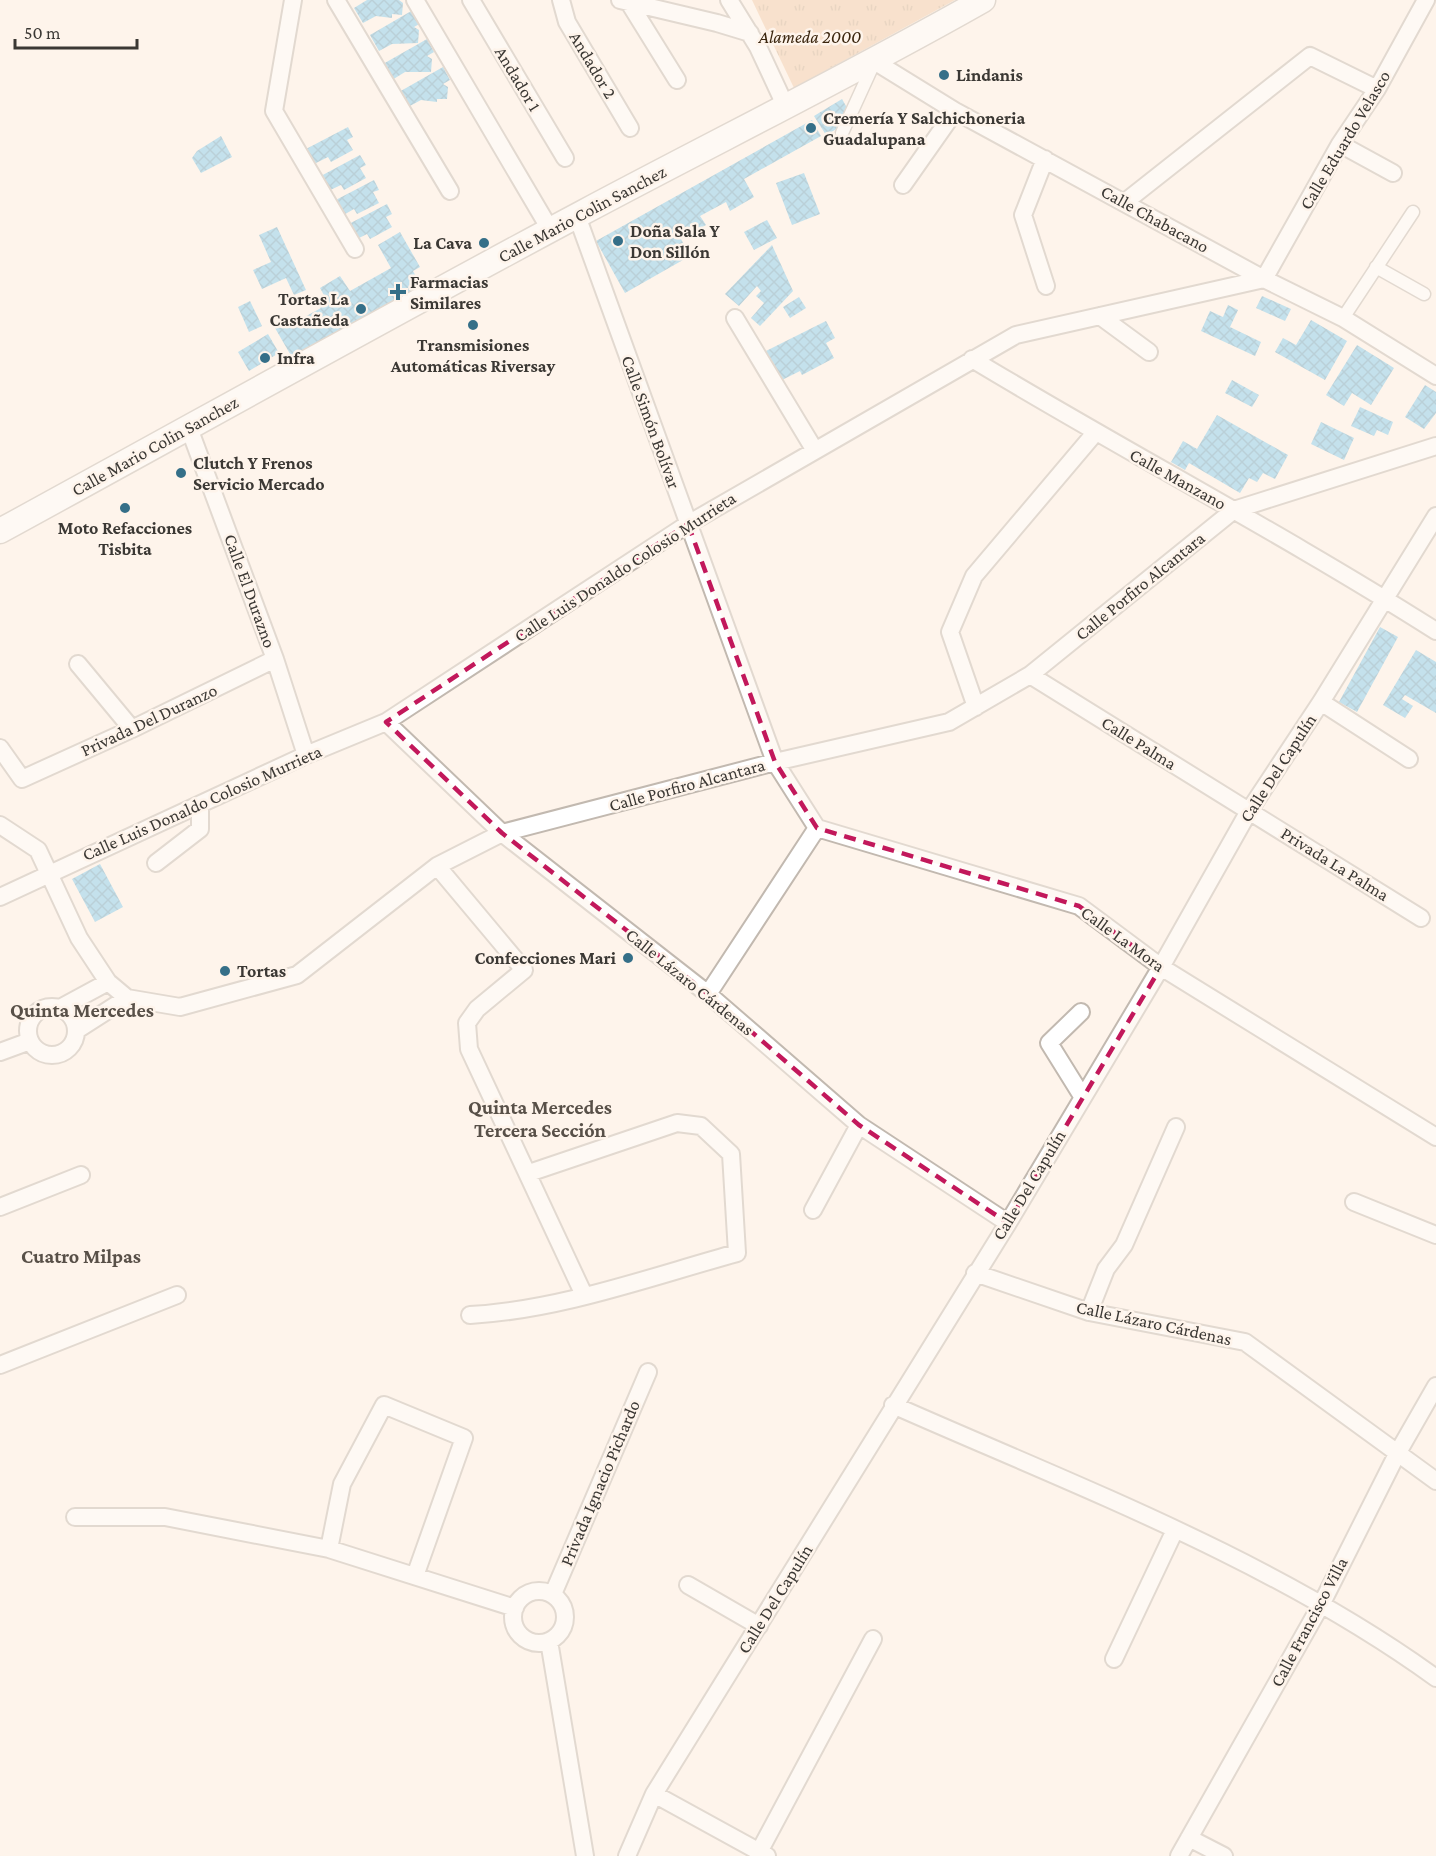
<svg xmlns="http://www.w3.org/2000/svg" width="1436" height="1856" font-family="'Crimson Pro',serif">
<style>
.grass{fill:url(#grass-tufts)}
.building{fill:url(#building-cross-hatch)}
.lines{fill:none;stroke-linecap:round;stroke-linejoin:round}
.pedestrian-casing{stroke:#c2b9b0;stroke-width:15}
.minor-casing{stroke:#c2b9b0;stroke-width:20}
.secondary-casing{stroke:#c2b9b0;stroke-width:27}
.pedestrian{stroke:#fff;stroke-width:12}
.minor{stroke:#fff;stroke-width:16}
.secondary{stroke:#fff;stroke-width:24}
.marked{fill:none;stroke:#c2185b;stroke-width:4.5;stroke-dasharray:12 8;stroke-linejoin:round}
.poi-dot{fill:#356f88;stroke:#fef4eb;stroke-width:2}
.labels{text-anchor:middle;stroke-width:5;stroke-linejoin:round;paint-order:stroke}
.park-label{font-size:18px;font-style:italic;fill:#3b260f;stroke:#fef4eb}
.street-label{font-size:18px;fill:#3b3834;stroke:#fef4eb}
.poi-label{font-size:18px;font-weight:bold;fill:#3b3834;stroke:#fef4eb;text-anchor:start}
.neighbourhood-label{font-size:20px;font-weight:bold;fill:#585048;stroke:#fef4eb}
</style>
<defs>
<pattern id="grass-tufts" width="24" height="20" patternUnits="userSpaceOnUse" patternTransform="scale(1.5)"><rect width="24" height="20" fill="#f1cba8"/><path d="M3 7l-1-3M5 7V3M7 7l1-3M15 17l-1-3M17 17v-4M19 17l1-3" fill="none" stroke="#d0af91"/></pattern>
<pattern id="building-cross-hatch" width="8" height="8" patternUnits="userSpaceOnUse" patternTransform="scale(1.5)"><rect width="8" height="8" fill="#7fcaed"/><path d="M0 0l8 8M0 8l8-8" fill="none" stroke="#69a5c1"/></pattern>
</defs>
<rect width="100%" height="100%" fill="#fef4eb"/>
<path class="grass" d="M752 0H955L794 88Z"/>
<path class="building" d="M367 0H399L403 3 402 15 392 14V18L376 16 363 23 354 8Z
M413 10 421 23 414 27 419 30 418 43 392 44 379 51 370 35Z
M427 39 434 52 427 56 432 59 431 72H405L392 80 383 64Z
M443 67 450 80 443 84 448 87 447 99H437V102L421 100 408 107 399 92Z
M842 99 850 113 837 121 840 127 826 135 814 116Z
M812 120 821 136 744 179 754 197 730 211 726 202 700 216 706 225 681 239 690 256 625 293 596 241Z
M348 127 353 137 347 140 353 150 331 162 328 157 314 164 306 149Z
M221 136 232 157 201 173 192 158 197 151Z
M360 155 366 165 360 168 366 178 344 190 341 185 326 192 319 177Z
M804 173 820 214 792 225 776 183Z
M374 180 379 190 373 192 379 203 357 214 354 209 340 217 332 202Z
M387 204 392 214 386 217 392 227 370 239 367 234 353 241 345 226Z
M767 220 777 238 754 250 744 232Z
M277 227 306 290 294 295 286 278 262 289 253 270 271 262 259 235Z
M400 232 420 267 413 271 422 287 293 359 275 328 295 316 299 320 321 308 317 301 325 297 320 288 340 276 350 291 391 268 378 245Z
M772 245 793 291 760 326 751 318 764 303 756 296 761 291 757 286 739 306 725 294Z
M1262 296 1291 309 1285 321 1256 308Z
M799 297 806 308 790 318 783 307Z
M250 301 262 326 249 332 238 307Z
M1228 305 1238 310 1230 327 1261 342 1255 356 1201 331 1210 311 1223 317Z
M1311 320 1347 341 1325 380 1275 352 1283 338 1296 345Z
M826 321 835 338 826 343 834 358 802 375 800 371 780 381 766 351Z
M268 334 279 353 249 371 238 352Z
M1357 345 1394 368 1371 405 1352 393 1344 406 1326 395Z
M1232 380 1259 395 1252 407 1225 393Z
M1425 385 1436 392V413L1424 429 1405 417Z
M1360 407 1393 422 1388 435 1377 430 1374 436 1351 426Z
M1217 415 1288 455 1275 479 1263 473 1257 482 1249 478 1240 493 1189 463 1185 470 1171 462 1183 441 1197 449Z
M1321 422 1354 438 1344 460 1311 444Z
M1380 627 1398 637 1357 712 1339 702Z
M1416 650 1436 662V713L1405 695 1402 699 1413 706 1405 718 1383 705Z
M100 864 123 907 95 922 72 879Z"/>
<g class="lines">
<defs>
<path id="pedestrian" d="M842 133 874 63
M1376 267 1424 294
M1343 318 1413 212"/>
<path id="minor" d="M293 0 274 111 355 249
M336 0 450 191
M415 0 551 231
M471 0 565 158
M561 0 567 22 630 128
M620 0 717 23 750 33
M729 0 758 47 785 105
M628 1 677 80
M874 61 955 111 1264 279 1343 318 1436 376
M1340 144 1393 173
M1045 159 1023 215 1046 286
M903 185 955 111
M1125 202 1310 56 1377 89
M577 216 775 762 817 828 1079 906 1161 967 1436 1137
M1100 316 1149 352
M735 318 814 449
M972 359C1126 452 1285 535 1436 631
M189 428 275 659 306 755
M78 664 132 729
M1030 675 1421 918
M1321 702 1409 759
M976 707 950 632 974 576 1095 433
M386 722 502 833 708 994 859 1125 1008 1223
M0 748 22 779 132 729 275 659
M0 825 38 850 79 938 108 982 127 998 180 1007 297 975 437 866 502 833 775 762 949 722 1030 675 1234 510 1436 446
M156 863 200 829V807
M437 866 524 970 477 1009 467 1023 469 1049 584 1295
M0 897 306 755 386 722 688 524 1016 335 1264 279 1340 144 1377 89 1426 0
M708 994 817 828
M28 1031a24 24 0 1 1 48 0a24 24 0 1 1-48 0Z
M60 1008 108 982
M1081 1012 1049 1043 1082 1096
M77 1030 127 998
M0 1052 30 1041
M1354 1202 1436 1235
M0 1207 81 1175
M813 1210 859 1125
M975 1273 1089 1312 1245 1342 1436 1481
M1089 1312 1106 1269 1124 1245 1176 1127
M470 1315C560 1310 650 1277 737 1253L731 1154 701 1126 677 1123 529 1173
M0 1365 177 1295
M893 1405C1076 1486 1273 1560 1436 1678
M75 1517H165L329 1549 515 1608
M329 1549 342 1484 384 1405 464 1438 415 1576
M688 1585 759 1626
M513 1617a26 26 0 1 1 52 0a26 26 0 1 1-52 0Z
M553 1594 648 1372
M549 1641 585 1856
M1114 1659 1175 1530
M654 1794 767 1856
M1189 1838 1224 1856
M759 1852 873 1639
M627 1856 654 1794 1008 1223 1161 967 1249 811 1321 702 1436 516
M1179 1856 1322 1603 1397 1454 1436 1386"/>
<path id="secondary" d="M0 531C194 425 387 317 582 213 715 142 851 75 983 0"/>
</defs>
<use href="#pedestrian" class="pedestrian-casing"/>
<use href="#minor" class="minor-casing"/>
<use href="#secondary" class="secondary-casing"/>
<use href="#pedestrian" class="pedestrian"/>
<use href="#minor" class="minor"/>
<use href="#secondary" class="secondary"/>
</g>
<path d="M0 0H1436V1856H0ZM688 524 775 762 817 828 1079 906 1161 967 1008 1223 859 1125 708 994 502 833 386 722Z" fill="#fef4eb" fill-opacity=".55" fill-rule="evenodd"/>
<path class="marked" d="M688 524 775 762 817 828 1079 906 1161 967 1008 1223 859 1125 708 994 502 833 386 722Z"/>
<g class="poi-dot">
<circle cx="944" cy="75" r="6"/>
<circle cx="811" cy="128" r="6"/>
<circle cx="618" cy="241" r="6"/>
<circle cx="484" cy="243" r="6"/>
<path d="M395 283h6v6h6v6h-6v6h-6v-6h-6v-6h6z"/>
<circle cx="361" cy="309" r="6"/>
<circle cx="473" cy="325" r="6"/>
<circle cx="265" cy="358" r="6"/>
<circle cx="181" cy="473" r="6"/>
<circle cx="125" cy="508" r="6"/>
<circle cx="628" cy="958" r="6"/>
<circle cx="225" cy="971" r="6"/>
</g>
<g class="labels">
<g class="park-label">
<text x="810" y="43">Alameda 2000</text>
</g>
<g class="street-label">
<text transform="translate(593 65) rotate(59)" y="6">Andador 2</text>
<text transform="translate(518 79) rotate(59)" y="6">Andador 1</text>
<text transform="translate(1345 140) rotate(-59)" y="6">Calle Eduardo Velasco</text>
<text transform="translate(582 214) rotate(-28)" y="6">Calle Mario Colin Sanchez</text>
<text transform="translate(1155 219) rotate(29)" y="6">Calle Chabacano</text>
<text transform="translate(651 422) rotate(70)" y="6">Calle Simón Bolívar</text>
<text transform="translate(155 446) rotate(-29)" y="6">Calle Mario Colin Sanchez</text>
<text transform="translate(1178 479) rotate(29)" y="6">Calle Manzano</text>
<text transform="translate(625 567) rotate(-33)" y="6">Calle Luis Donaldo Colosio Murrieta</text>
<text transform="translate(1140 586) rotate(-39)" y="6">Calle Porfiro Alcantara</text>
<text transform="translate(250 591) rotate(70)" y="6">Calle El Durazno</text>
<text transform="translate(149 720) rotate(-25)" y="6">Privada Del Duranzo</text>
<text transform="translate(1139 743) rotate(32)" y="6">Calle Palma</text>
<text transform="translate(1278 768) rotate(-57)" y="6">Calle Del Capulín</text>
<text transform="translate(687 785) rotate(-15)" y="6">Calle Porfiro Alcantara</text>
<text transform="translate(202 803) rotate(-24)" y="6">Calle Luis Donaldo Colosio Murrieta</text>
<text transform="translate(1335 864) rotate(32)" y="6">Privada La Palma</text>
<text transform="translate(1123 939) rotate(36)" y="6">Calle La Mora</text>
<text transform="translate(690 982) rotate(39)" y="6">Calle Lázaro Cárdenas</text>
<text transform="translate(1029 1185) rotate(-59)" y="6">Calle Del Capulín</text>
<text transform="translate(1154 1323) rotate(12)" y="6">Calle Lázaro Cárdenas</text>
<text transform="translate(600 1483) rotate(-67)" y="6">Privada Ignacio Pichardo</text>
<text transform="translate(775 1599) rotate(-58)" y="6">Calle Del Capulín</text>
<text transform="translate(1309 1622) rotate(-62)" y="6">Calle Francisco Villa</text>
</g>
<g class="poi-label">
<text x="956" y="81">Lindanis</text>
<text x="823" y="124">Cremería Y Salchichoneria<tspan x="823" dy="21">Guadalupana</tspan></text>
<text x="630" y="237">Doña Sala Y<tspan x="630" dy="21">Don Sillón</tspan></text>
<text x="472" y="249" text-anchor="end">La Cava</text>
<text x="410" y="288">Farmacias<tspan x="410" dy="21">Similares</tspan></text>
<text x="349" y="305" text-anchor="end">Tortas La<tspan x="349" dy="21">Castañeda</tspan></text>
<text x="473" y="351" text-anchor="middle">Transmisiones<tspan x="473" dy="21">Automáticas Riversay</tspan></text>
<text x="277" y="364">Infra</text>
<text x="193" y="469">Clutch Y Frenos<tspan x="193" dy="21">Servicio Mercado</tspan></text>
<text x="125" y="534" text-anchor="middle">Moto Refacciones<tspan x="125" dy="21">Tisbita</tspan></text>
<text x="616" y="964" text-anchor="end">Confecciones Mari</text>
<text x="237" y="977">Tortas</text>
</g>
<g class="neighbourhood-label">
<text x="82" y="1017">Quinta Mercedes</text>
<text x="540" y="1114">Quinta Mercedes<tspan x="540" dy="23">Tercera Sección</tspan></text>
<text x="81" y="1263">Cuatro Milpas</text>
</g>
</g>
<path d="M15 39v9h122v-9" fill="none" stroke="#3b3834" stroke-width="3"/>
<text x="24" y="39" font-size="18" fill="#3b3834" stroke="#fef4eb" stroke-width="4.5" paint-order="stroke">50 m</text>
</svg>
